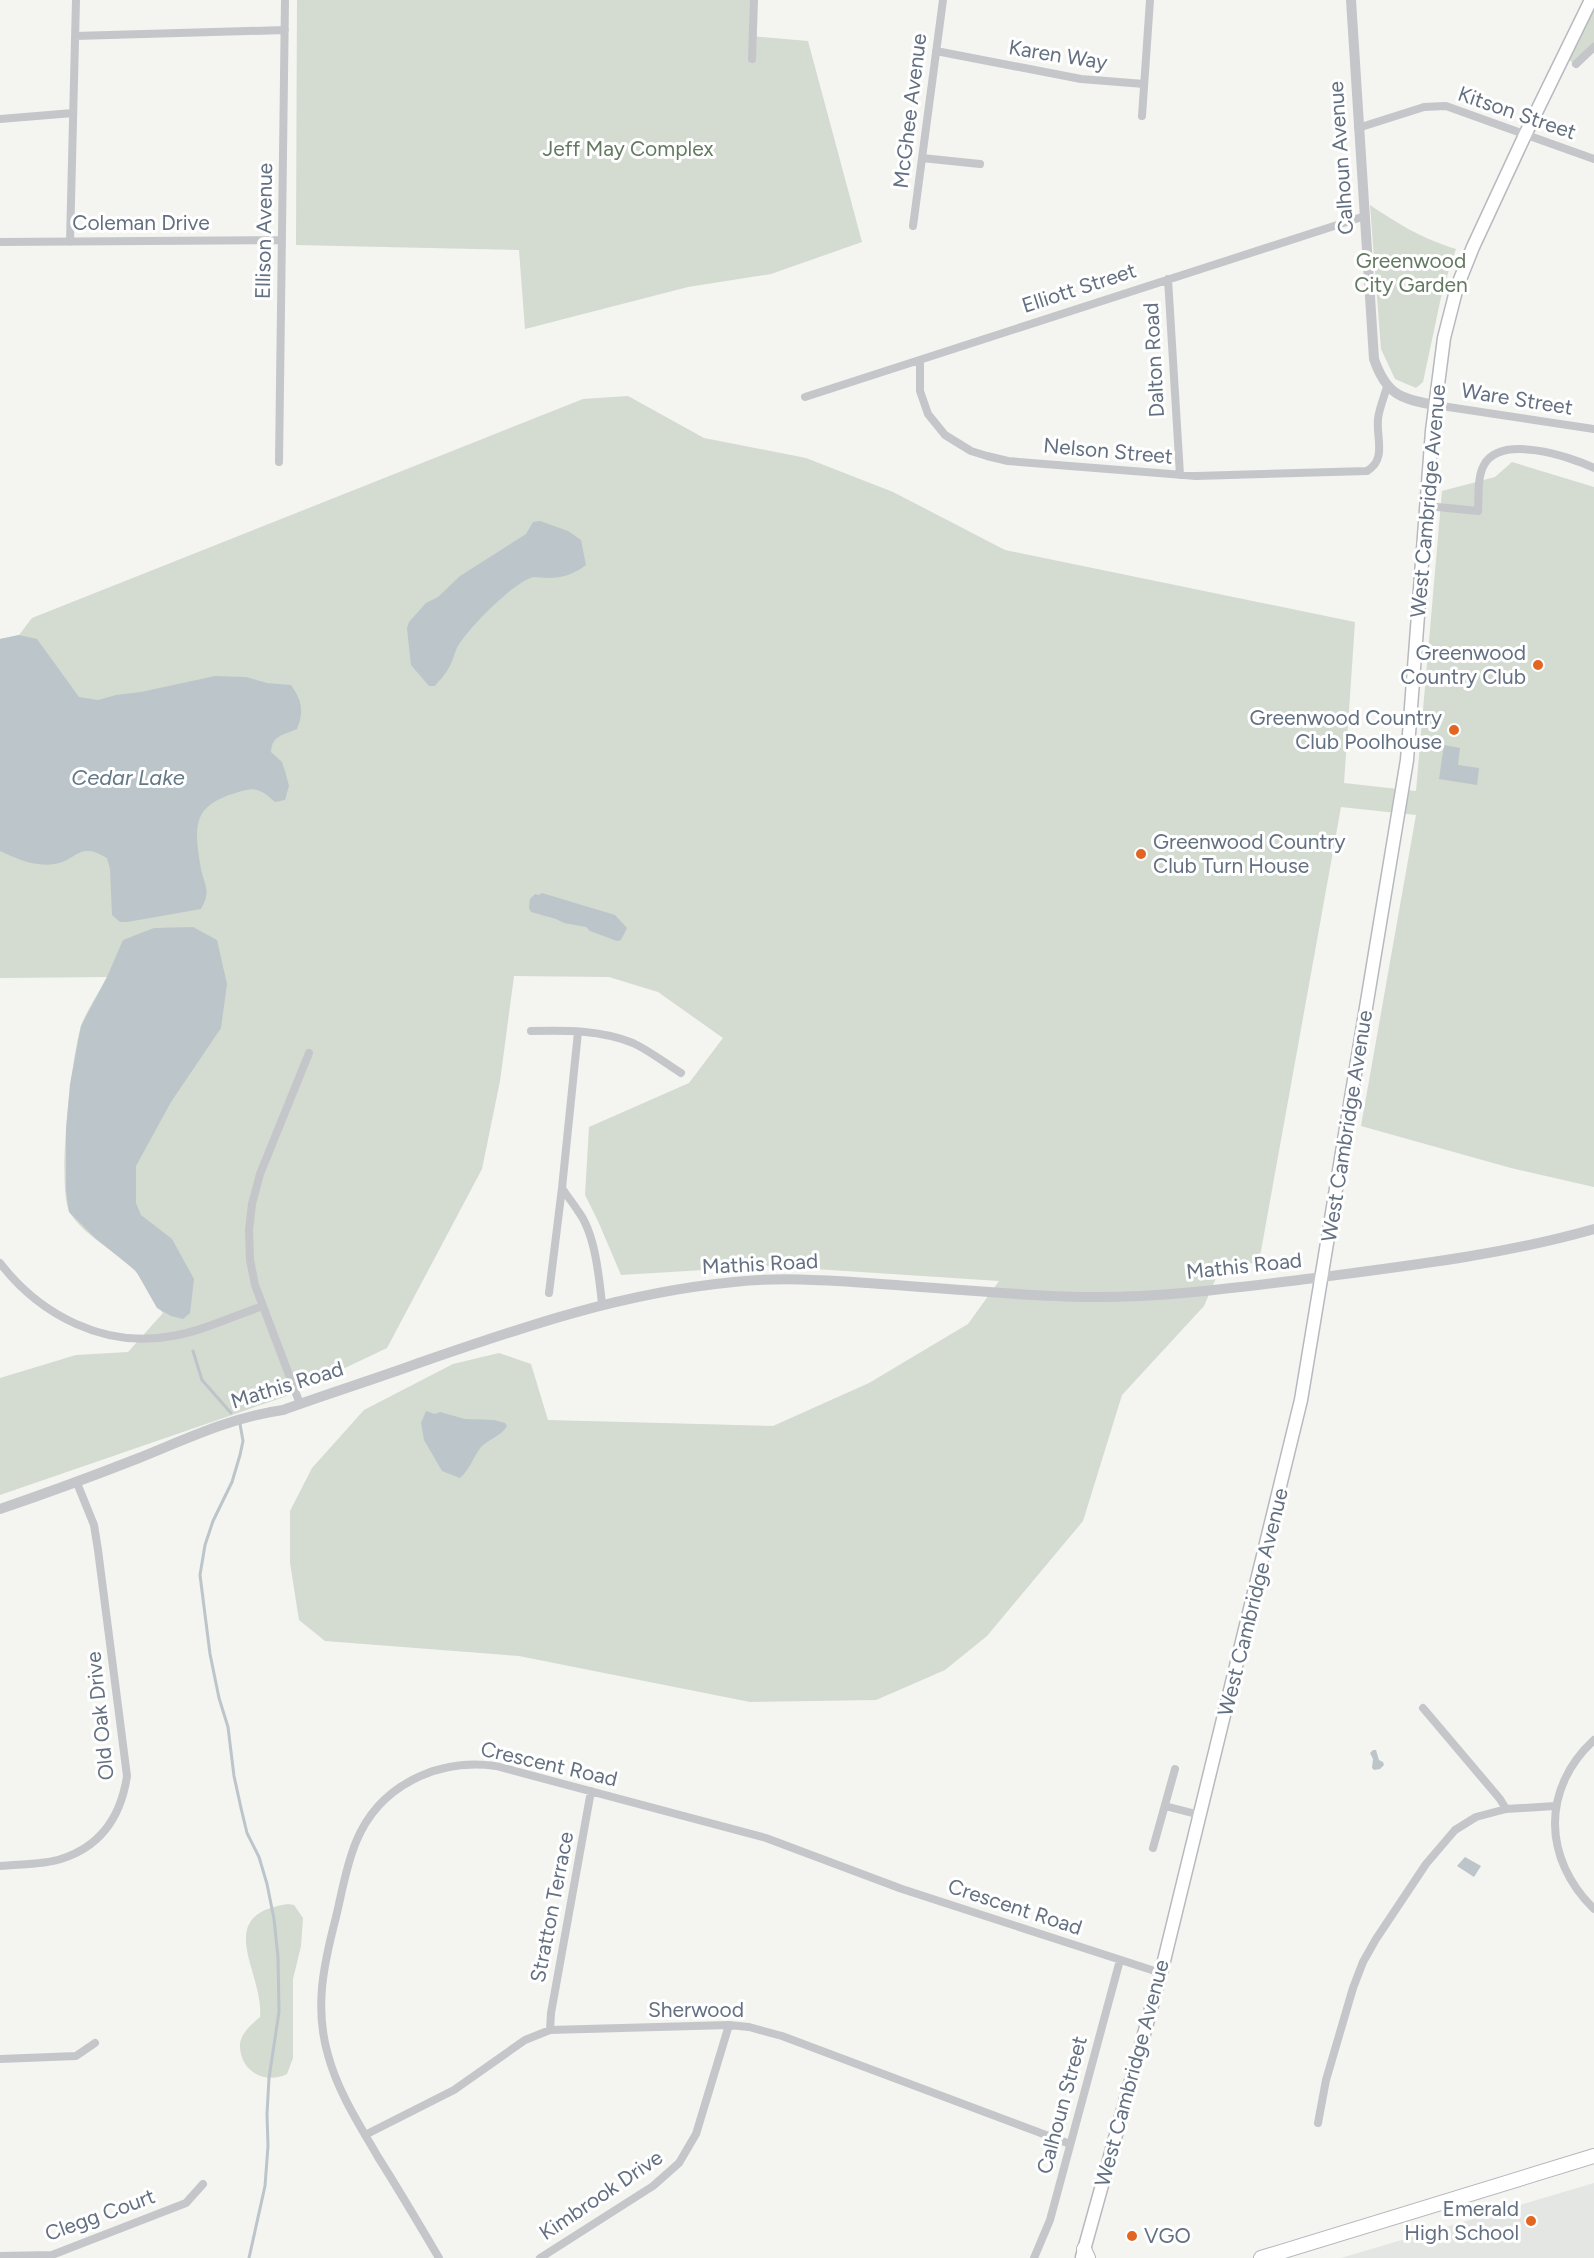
<svg xmlns="http://www.w3.org/2000/svg" width="1594" height="2258" font-family="Figtree,sans-serif">
<style>
.built{fill:#e4e6e4}
.green{fill:#d4dbd1}
.water{fill:#bcc5ca}
.lines{fill:none;stroke-linecap:round;stroke-linejoin:round}
.stream{stroke:#bcc5ca;stroke-width:3}
.secondary-casing{stroke:#b6b9be;stroke-width:15}
.primary-casing{stroke:#b4b7bc;stroke-width:16}
.minor{stroke:#c4c6ca;stroke-width:8}
.tertiary{stroke:#c4c6ca;stroke-width:10}
.secondary{stroke:#fff;stroke-width:12}
.primary{stroke:#fff;stroke-width:14}
.poi-dot{fill:#e36522;stroke:#fff;stroke-width:2}
.labels{text-anchor:middle;stroke-width:6;stroke-linejoin:round;paint-order:stroke}
.street-label{font-size:21px;fill:#637082;stroke:#fff}
.park-label{font-size:21px;fill:#647962;stroke:#fff}
.poi-label{font-size:21px;fill:#637082;stroke:#fff;text-anchor:end}
.water-label{font-size:22px;font-style:italic;fill:#637986;stroke:#fff}
</style>
<rect width="100%" height="100%" fill="#f4f4f0"/>
<path class="built" d="M1594 2183V2258H1341Z"/>
<path class="green" d="M297 0H751L750 36 808 41 862 242 771 274 688 287 525 329 519 250 296 245Z
M1594 0V47L1576 64 1563 57Z
M1370 205C1400 225 1421 238 1456 249L1443 288 1423 382 1416 388 1395 379 1381 349Z
M628 396 704 438 806 458 893 492 1005 550 1355 622 1344 783 1416 791 1442 491 1495 477 1512 462 1594 487V1187L1511 1168 1361 1126 1416 815 1341 807 1259 1262 1220 1269 1204 1306 1122 1395 1083 1521 987 1636 945 1670 876 1700 750 1702 519 1656 325 1641 299 1620 290 1563V1511L312 1468 364 1410 453 1364 499 1353 531 1364 548 1420 773 1426 869 1383 968 1324 999 1281 769 1266 621 1275 598 1221 585 1195 589 1127 689 1083 723 1038 658 992 609 977 514 976 500 1081 482 1169 387 1348 284 1397 0 1495V1378L76 1355 128 1352 163 1313C150 1301 147 1283 135 1271 116 1250 86 1238 70 1213 56 1190 72 1054 81 1026 87 1009 99 993 107 977L0 978V639L19 635 32 618 583 399Z
M288 1904 294 1905 303 1918 301 1946 293 1979V2058L287 2074C265 2085 239 2071 240 2044 241 2033 252 2024 260 2017 264 1972 211 1915 288 1904Z"/>
<path class="water" d="M540 521 568 531 581 540 586 565C574 574 563 578 548 578 543 578 538 577 534 577 515 580 463 633 456 650 453 659 450 668 444 675 441 680 438 681 435 686H429L411 665 407 628 409 622 426 603 438 597 460 576 526 534 533 522Z
M19 635 37 639 79 697 98 700 116 695 141 692 215 676 246 677 267 683 291 685C302 700 304 712 297 729 284 735 272 735 271 752L282 762 285 771 289 786 285 800 275 802C266 794 259 787 246 790 195 803 192 819 201 869 205 887 211 891 201 909L127 922H120L112 915 110 869 107 858C78 841 78 860 55 864 35 867 17 859 0 851V639Z
M1444 745 1460 748 1458 765 1479 768 1477 785 1439 779Z
M542 893 615 915 627 928 621 940 617 941 590 931 586 927 564 923 556 919 531 912 529 908 530 899 535 894 539 895Z
M193 927 217 940 227 984 221 1028 171 1102 136 1166V1203L141 1215 172 1239 194 1279 190 1313 183 1319 171 1316 157 1308 136 1271 95 1238 69 1212 66 1190V1129L70 1084 81 1026 107 977 123 940 154 928Z
M426 1411 435 1414 440 1412 465 1419 494 1420 505 1423 507 1426C501 1436 489 1439 481 1447 473 1457 471 1468 460 1478L442 1471 424 1440 421 1423Z
M1373 1750H1376L1379 1760 1383 1762 1384 1765 1380 1769 1374 1770 1372 1768 1373 1759 1370 1753Z
M1465 1857 1481 1866 1474 1877 1457 1866Z"/>
<g class="lines">
<path class="stream" d="M193 1351 202 1380 231 1413
M240 1424 243 1441 240 1455 232 1482 213 1521 205 1545 200 1575 210 1654 219 1698 228 1727 234 1776 241 1808 247 1833 259 1857 267 1884 274 1919 278 1957 279 2012 269 2078 267 2114 268 2146 265 2186 249 2258"/>
<defs>
<path id="secondary" d="M1082 2257 1161 1973 1301 1400 1407 760 1432 431 1444 338 1457 287 1473 247 1525 135 1591 0"/>
<path id="primary" d="M1084 2249 1088 2258
M1261 2258 1594 2156"/>
</defs>
<use href="#secondary" class="secondary-casing"/>
<use href="#primary" class="primary-casing"/>
<path class="minor" d="M75 36 285 30
M936 51 1081 79 1144 84
M752 59 754 0
M1576 64 1594 47
M1142 116 1150 0
M0 119 73 113
M1358 128 1424 107 1446 106 1594 159
M922 158 980 164
M913 226 943 0
M0 242 282 240
M70 242 76 0
M1168 279 1180 475
M920 361V391L928 414 945 435 971 451 987 456 1008 461 1196 476 1367 471C1387 459 1376 438 1378 419 1379 409 1384 397 1387 387
M805 397 1365 216
M1435 405 1594 429
M279 462 285 0
M1427 506 1478 511C1479 497 1477 477 1484 465 1501 434 1569 456 1594 468
M531 1031C565 1030 601 1030 633 1043 650 1051 665 1063 681 1073
M578 1032 562 1188C567 1196 573 1203 578 1211 595 1233 599 1276 602 1304
M0 1263C40 1315 105 1349 172 1336 203 1331 233 1316 263 1306
M549 1293 562 1188
M300 1404 255 1285 250 1260 249 1230 252 1204 260 1174 309 1053
M1423 1708 1500 1799 1506 1809
M1594 1740C1541 1789 1543 1859 1594 1909
M1165 1806 1200 1815
M1153 1848 1175 1769
M0 1866C19 1864 43 1865 61 1859 102 1846 121 1816 127 1776L98 1550 94 1525 77 1483
M550 2030 551 2013 591 1791
M0 2059 76 2056 95 2043
M1318 2123 1326 2080 1353 1988 1363 1962 1376 1939 1426 1864 1455 1830 1476 1817 1506 1809 1555 1806
M365 2135 454 2090 525 2040 550 2030 729 2025 749 2027 782 2036 1070 2144
M0 2256 52 2255 186 2203 203 2184
M439 2258C419 2224 399 2190 378 2157 359 2124 338 2092 328 2055 314 2007 324 1963 336 1917 342 1892 346 1866 356 1842 379 1785 438 1758 496 1766L766 1838 902 1889 1161 1973
M540 2258 653 2186 679 2163 696 2134 729 2025
M1034 2258 1050 2220 1120 1960"/>
<path class="tertiary" d="M1351 0 1374 359C1386 394 1400 399 1435 405
M0 1509C47 1493 93 1476 139 1458 186 1439 232 1417 283 1410 327 1394 372 1380 416 1364 523 1327 620 1293 734 1282 779 1277 823 1280 868 1283 942 1288 1015 1296 1089 1297 1167 1298 1246 1286 1323 1277 1414 1265 1506 1254 1594 1229"/>
<use href="#secondary" class="secondary"/>
<use href="#primary" class="primary"/>
</g>
<g class="poi-dot">
<circle cx="1538" cy="665" r="6"/>
<circle cx="1454" cy="730" r="6"/>
<circle cx="1141" cy="854" r="6"/>
<circle cx="1531" cy="2221" r="6"/>
<circle cx="1132" cy="2236" r="6"/>
</g>
<g class="labels">
<g class="street-label">
<text transform="translate(1058 55) rotate(9)" y="7">Karen Way</text>
<text transform="translate(910 111) rotate(-83)" y="7">McGhee Avenue</text>
<text transform="translate(1517 113) rotate(19)" y="7">Kitson Street</text>
<text transform="translate(1341 158) rotate(-94)" y="7">Calhoun Avenue</text>
<text x="141" y="230">Coleman Drive</text>
<text transform="translate(264 231) rotate(-89)" y="7">Ellison Avenue</text>
<text transform="translate(1079 288) rotate(-18)" y="7">Elliott Street</text>
<text transform="translate(1154 360) rotate(-93)" y="7">Dalton Road</text>
<text transform="translate(1517 399) rotate(9)" y="7">Ware Street</text>
<text transform="translate(1108 451) rotate(5)" y="7">Nelson Street</text>
<text transform="translate(1428 501) rotate(-85)" y="7">West Cambridge Avenue</text>
<text transform="translate(1347 1126) rotate(-81)" y="7">West Cambridge Avenue</text>
<text transform="translate(760 1264) rotate(-3)" y="7">Mathis Road</text>
<text transform="translate(1244 1266) rotate(-6)" y="7">Mathis Road</text>
<text transform="translate(287 1385) rotate(-17)" y="7">Mathis Road</text>
<text transform="translate(1253 1602) rotate(-76)" y="7">West Cambridge Avenue</text>
<text transform="translate(100 1716) rotate(-96)" y="7">Old Oak Drive</text>
<text transform="translate(549 1764) rotate(13)" y="7">Crescent Road</text>
<text transform="translate(552 1907) rotate(-79)" y="7">Stratton Terrace</text>
<text transform="translate(1015 1907) rotate(18)" y="7">Crescent Road</text>
<text x="696" y="2017">Sherwood</text>
<text transform="translate(1132 2073) rotate(-75)" y="7">West Cambridge Avenue</text>
<text transform="translate(1062 2105) rotate(-75)" y="7">Calhoun Street</text>
<text transform="translate(601 2195) rotate(-34)" y="7">Kimbrook Drive</text>
<text transform="translate(100 2215) rotate(-20)" y="7">Clegg Court</text>
</g>
<g class="park-label">
<text x="628" y="156">Jeff May Complex</text>
<text x="1411" y="268">Greenwood<tspan x="1411" dy="24">City Garden</tspan></text>
</g>
<g class="poi-label">
<text x="1526" y="660">Greenwood<tspan x="1526" dy="24">Country Club</tspan></text>
<text x="1442" y="725">Greenwood Country<tspan x="1442" dy="24">Club Poolhouse</tspan></text>
<text x="1153" y="849" text-anchor="start">Greenwood Country<tspan x="1153" dy="24">Club Turn House</tspan></text>
<text x="1519" y="2216">Emerald<tspan x="1519" dy="24">High School</tspan></text>
<text x="1144" y="2243" text-anchor="start">VGO</text>
</g>
<g class="water-label">
<text x="128" y="785">Cedar Lake</text>
</g>
</g>
</svg>
